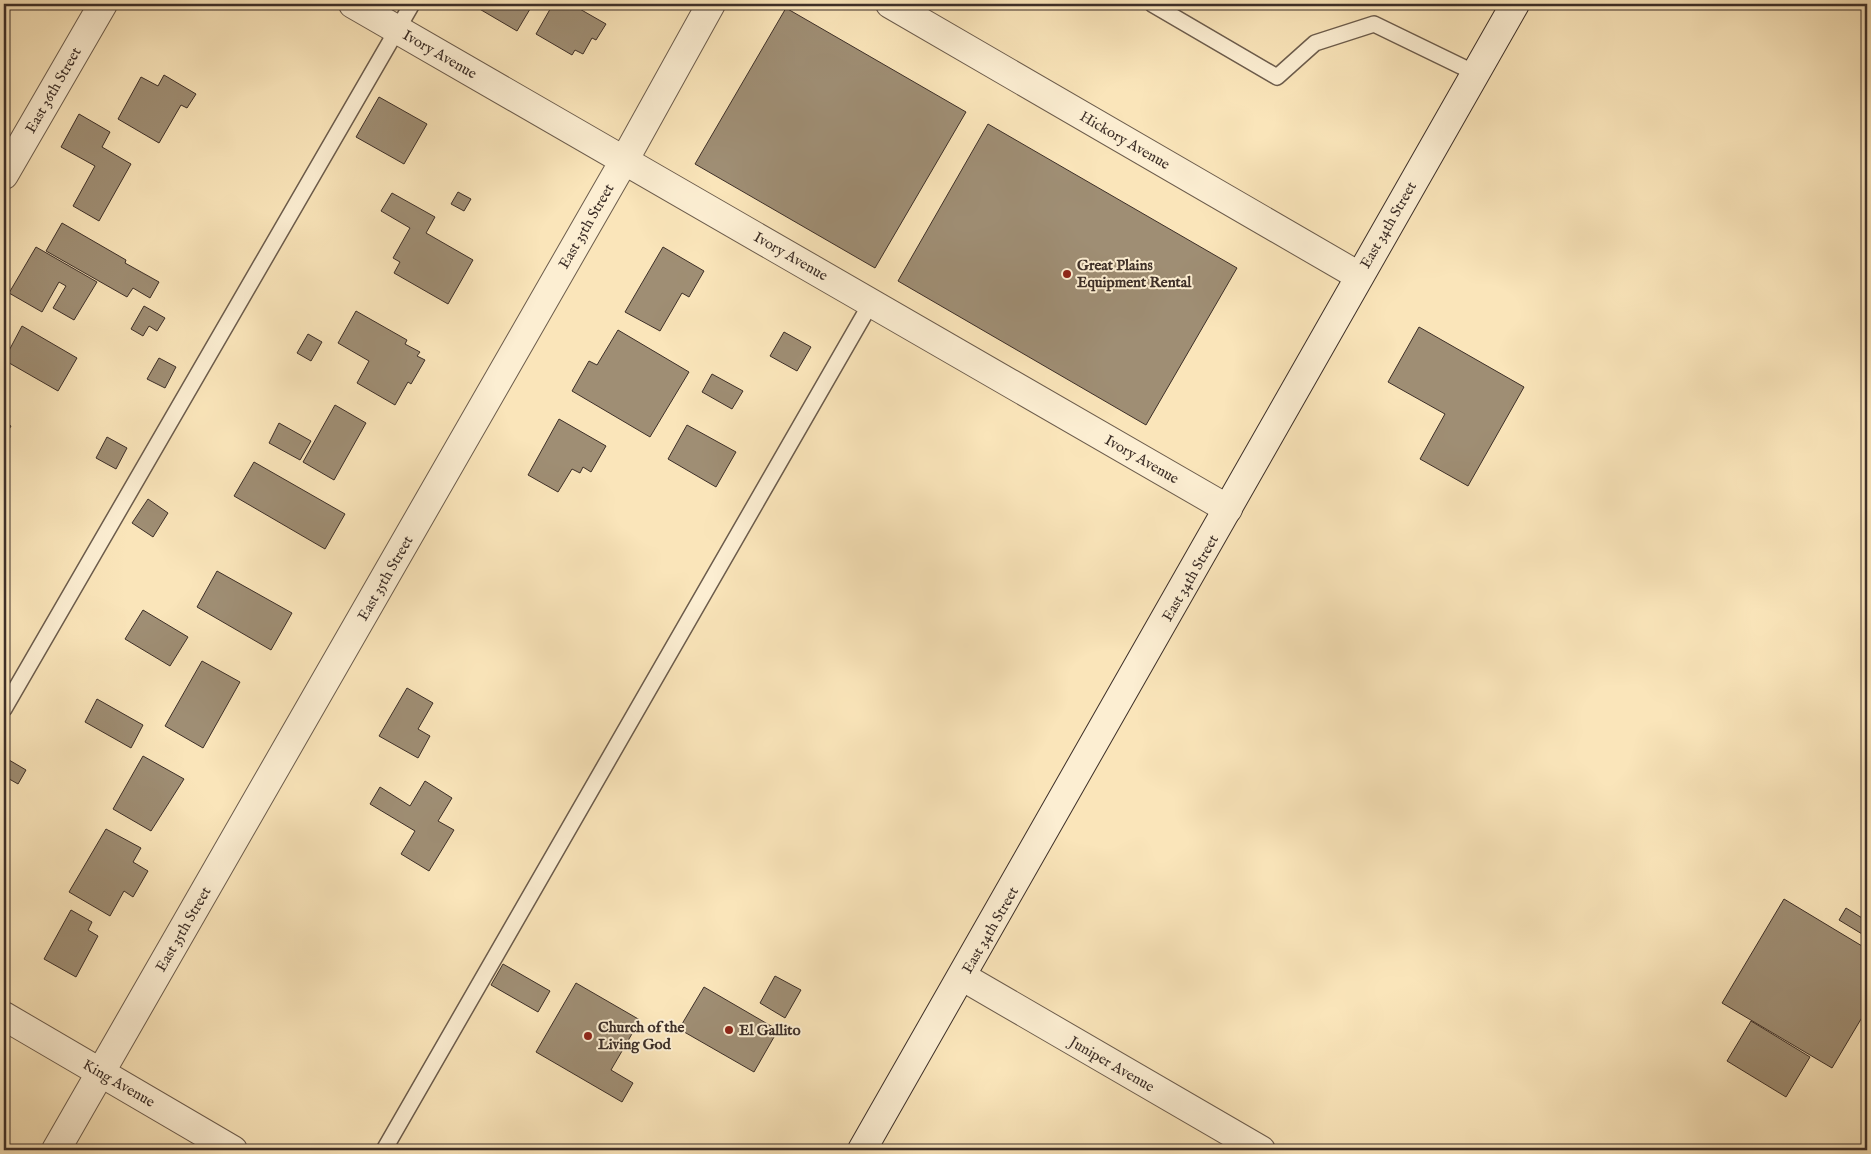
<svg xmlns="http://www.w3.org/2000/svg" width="1871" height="1154" font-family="'IM FELL English',serif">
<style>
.building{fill:#9f8e74;stroke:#3d2f28}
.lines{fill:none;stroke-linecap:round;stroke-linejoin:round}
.service-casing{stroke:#6c5c4c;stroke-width:18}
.minor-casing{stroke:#6c5c4c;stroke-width:30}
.secondary-casing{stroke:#3d2f28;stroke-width:30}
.service{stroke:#fceed2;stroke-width:15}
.minor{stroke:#fceed2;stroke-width:28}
.secondary{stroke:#fceed2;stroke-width:28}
.poi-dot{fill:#8f2418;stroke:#fceed2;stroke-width:2}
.labels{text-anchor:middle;stroke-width:4;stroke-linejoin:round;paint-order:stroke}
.street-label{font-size:15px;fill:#3d2f28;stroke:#fceed2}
.poi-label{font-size:15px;font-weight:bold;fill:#3d2f28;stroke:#fceed2;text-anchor:start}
</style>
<rect width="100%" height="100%" fill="#fae5ba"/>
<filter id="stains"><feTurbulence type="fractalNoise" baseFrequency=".004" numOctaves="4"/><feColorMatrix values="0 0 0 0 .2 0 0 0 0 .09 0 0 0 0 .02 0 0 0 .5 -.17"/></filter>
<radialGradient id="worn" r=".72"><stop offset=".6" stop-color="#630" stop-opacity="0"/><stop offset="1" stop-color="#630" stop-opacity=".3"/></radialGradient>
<path class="building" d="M471 4H533L517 31Z
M553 4H571L606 24 596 40 592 38 583 54 575 50 572 55 536 34Z
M786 8 966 112 875 268 695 164Z
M164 75 196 94 187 108 181 105 159 143 118 119 141 77 158 86Z
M379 97 427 124 404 164 356 137Z
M79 114 110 132 102 147 131 164 99 221 73 206 95 166 61 147Z
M988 124 1237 268 1146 425 898 281Z
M458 192 471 199 464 211 451 204Z
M392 193 435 217 426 233 473 260 448 304 394 273 400 262 393 258 410 228 381 211Z
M62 223 126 260 125 263 159 282 150 298 133 288 127 297 46 251Z
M36 247 97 282 74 320 53 308 66 286 59 282 42 312 9 293Z
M663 247 704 271 689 297 682 293 660 331 625 312Z
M144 306 165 318 157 331 149 326 143 336 131 329Z
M356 311 407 340 405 344 420 352 417 356 425 360 411 384 408 382 395 405 357 383 369 361 338 343Z
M22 326 77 358 58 391 4 360Z
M1419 327 1524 387 1468 486 1420 459 1445 414 1388 382Z
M618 330 689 372 650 437 572 391 589 361 597 365Z
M784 332 811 347 797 371 770 356Z
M308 334 322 342 311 361 297 353Z
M159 358 176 367 165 388 147 379Z
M712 374 743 391 732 409 702 392Z
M335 405 366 423 334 480 303 462Z
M559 419 606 446 591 472 583 467 580 473 572 469 558 492 528 475Z
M4 422 11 426 4 438Z
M279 423 311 441 300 460 269 443Z
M687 425 736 452 716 487 668 459Z
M107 437 127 448 116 469 96 458Z
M254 462 345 514 325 549 234 496Z
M148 499 168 513 153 537 132 523Z
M217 571 292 613 271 650 197 607Z
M143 610 188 637 170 666 125 639Z
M202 661 240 682 203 748 165 726Z
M407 688 433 703 418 729 430 736 418 758 379 736Z
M97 699 143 725 131 748 85 722Z
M143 756 184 779 151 831 113 809Z
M4 757 26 770 18 784 4 776Z
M425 781 452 798 438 821 454 830 429 871 401 854 415 831 370 804 380 787 410 806Z
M106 829 141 848 133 862 148 871 133 897 124 891 110 916 69 892Z
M1784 899 1867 949V1009L1832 1068 1722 1003Z
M1846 908 1867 921V937L1839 920Z
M71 910 92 922 88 930 98 936 76 977 44 959Z
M503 964 550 991 538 1012 491 985Z
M775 976 801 990 785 1018 760 1003Z
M576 983 640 1020 611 1070 633 1083 622 1102 536 1052Z
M704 987 778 1030 754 1072 679 1029Z
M1751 1021 1810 1057 1786 1097 1727 1061Z"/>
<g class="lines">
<defs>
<path id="service" d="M1152 4 1277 77 1315 43 1374 24 1475 73
M4 709 412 4
M384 1150 871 303"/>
<path id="minor" d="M353 4 1228 509
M890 4 1359 276
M4 175 103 4
M963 977 1261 1150
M4 1016 233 1150
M56 1150 625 159 711 4"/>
<path id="secondary" d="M862 1150 1515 4"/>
</defs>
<use href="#service" class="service-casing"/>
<use href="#minor" class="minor-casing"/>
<use href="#secondary" class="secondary-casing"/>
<use href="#service" class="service"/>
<use href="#minor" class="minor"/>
<use href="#secondary" class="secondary"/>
</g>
<g class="poi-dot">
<circle cx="1067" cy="274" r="5"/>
<circle cx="729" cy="1030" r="5"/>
<circle cx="588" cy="1036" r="5"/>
</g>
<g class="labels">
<g class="street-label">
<text transform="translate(440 54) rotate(30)" y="5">Ivory Avenue</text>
<text transform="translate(53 90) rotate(-60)" y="5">East 36th Street</text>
<text transform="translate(1125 140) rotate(30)" y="5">Hickory Avenue</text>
<text transform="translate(1388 225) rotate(-60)" y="5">East 34th Street</text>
<text transform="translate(586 226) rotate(-60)" y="5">East 35th Street</text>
<text transform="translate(791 256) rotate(30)" y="5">Ivory Avenue</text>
<text transform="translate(1142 459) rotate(30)" y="5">Ivory Avenue</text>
<text transform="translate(385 578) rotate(-60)" y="5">East 35th Street</text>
<text transform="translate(1190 578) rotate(-60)" y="5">East 34th Street</text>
<text transform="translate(183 929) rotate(-60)" y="5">East 35th Street</text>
<text transform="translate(990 930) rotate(-60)" y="5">East 34th Street</text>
<text transform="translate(1112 1064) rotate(30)" y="5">Juniper Avenue</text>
<text transform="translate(119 1083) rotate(30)" y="5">King Avenue</text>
</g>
<g class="poi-label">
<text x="1077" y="270">Great Plains<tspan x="1077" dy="17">Equipment Rental</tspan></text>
<text x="598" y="1032">Church of the<tspan x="598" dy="17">Living God</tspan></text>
<text x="739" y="1035">El Gallito</text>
</g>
</g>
<rect width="1871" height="1154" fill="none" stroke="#fae5ba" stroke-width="20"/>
<rect x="5" y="5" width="1861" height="1144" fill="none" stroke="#3d2f28" stroke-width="2.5"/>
<rect x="10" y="10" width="1851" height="1134" fill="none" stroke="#3d2f28"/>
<rect width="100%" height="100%" filter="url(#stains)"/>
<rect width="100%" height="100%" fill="url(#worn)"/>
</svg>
